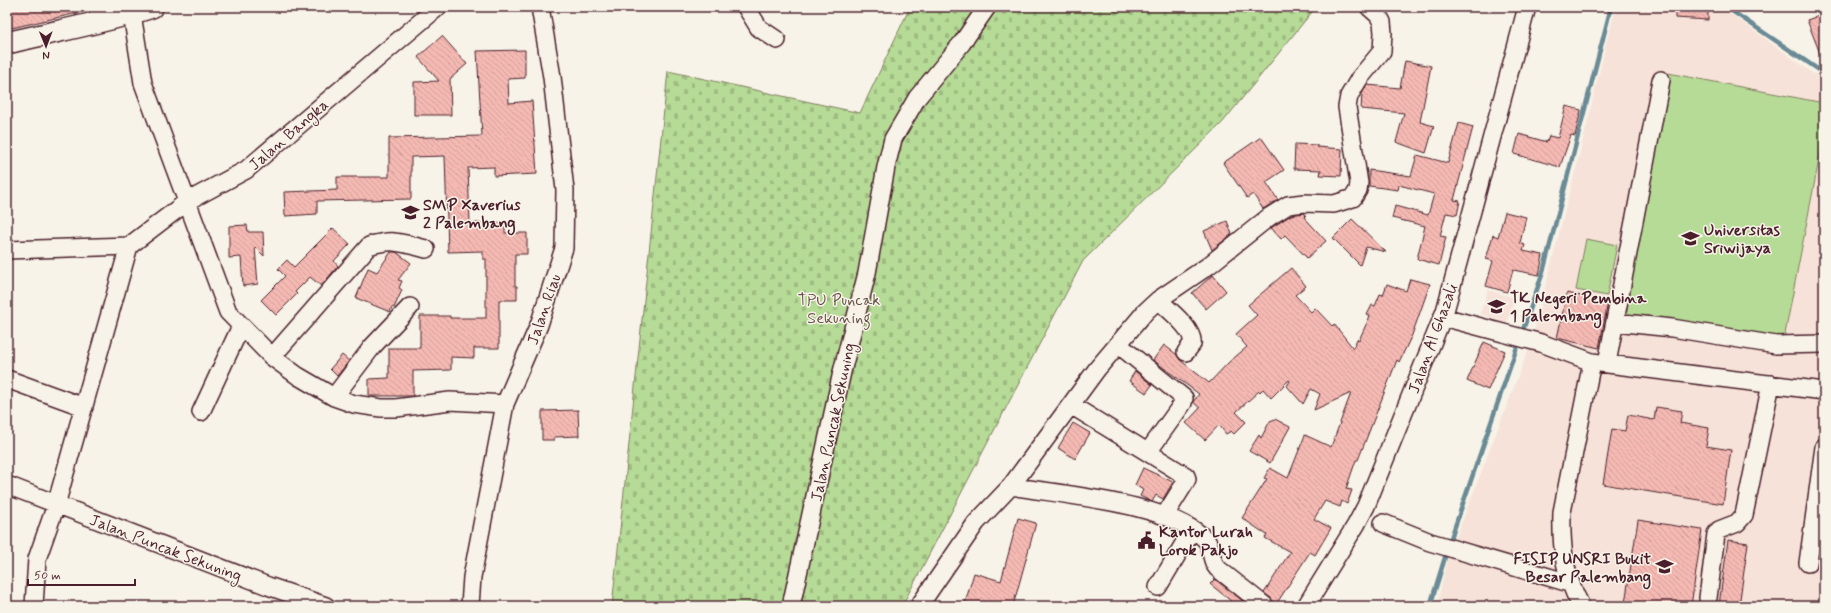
<svg xmlns="http://www.w3.org/2000/svg" width="1831" height="613" font-family="Mynerve,sans-serif">
<style>
.built{fill:#f6e2d8}
.cemetery{fill:url(#cemetery-stones);stroke:#807d60}
.park{fill:#b6db96;stroke:#807d60}
.lines{fill:none;stroke-linecap:round;stroke-linejoin:round}
.stream{stroke:#6b8a95;stroke-width:4.5}
.building{fill:url(#building-back-hatch);stroke:#4a1f2b}
.minor-casing{stroke:#4a1f2b;stroke-width:20}
.major-casing{stroke:#4a1f2b;stroke-width:24}
.minor{stroke:#f7f3e8;stroke-width:17}
.major{stroke:#f7f3e8;stroke-width:21}
.labels{text-anchor:middle;stroke-width:3;stroke-linejoin:round;paint-order:stroke}
.street-label{font-size:16px;fill:#4a1f2b;stroke:#f7f3e8}
.poi-label{font-size:16px;font-weight:bold;fill:#4a1f2b;stroke:#f7f3e8;text-anchor:start}
.park-label{font-size:16px;fill:#654e46;stroke:#f7f3e8}
</style>
<defs>
<pattern id="cemetery-stones" width="16" height="16" patternUnits="userSpaceOnUse"><rect width="16" height="16" fill="#b6db96"/><path d="M2 7V4a2 2 0 0 1 4 0v3zM10 15v-3a2 2 0 0 1 4 0v3z" fill="#9ebc81"/></pattern>
<pattern id="building-back-hatch" width="6" height="6" patternUnits="userSpaceOnUse"><rect width="6" height="6" fill="#f4b9b2"/><path d="M-1 5l2 2M0 0l6 6M5-1l2 2" fill="none" stroke="#d39f99"/></pattern>
</defs>
<rect width="100%" height="100%" fill="#f7f3e8"/>
<filter id="ink" filterUnits="userSpaceOnUse"><feTurbulence type="fractalNoise" baseFrequency=".025" numOctaves="2"/><feDisplacementMap in="SourceGraphic" scale="8" xChannelSelector="R" yChannelSelector="G"/><feConvolveMatrix kernelMatrix="1 2 1 2 8 2 1 2 1" color-interpolation-filters="sRGB"/></filter>
<g filter="url(#ink)">
<path class="built" d="M1625 7H1721L1814 74 1824 77V606H1437L1447 561 1531 343 1585 133 1607 40 1614 15Z
M1488 290 1515 298 1507 323 1480 314Z"/>
<path class="cemetery" d="M910 7H1316L1223 122 1083 261 902 606H612L668 71 860 113Z"/>
<path class="park" d="M1668 73 1824 103V134L1783 344 1621 312Z
M1586 239 1617 245 1607 296 1576 290Z"/>
<g class="lines">
<path class="stream" d="M1726 7 1819 70 1824 67
M1430 606 1451 538 1543 272 1611 7"/>
</g>
<path class="building" d="M7 7H82V12L7 29Z
M1675 7H1708V20L1675 18Z
M1824 14V61H1823L1807 20Z
M442 36 467 64 450 79 451 115H414V82L439 81 418 57Z
M525 50V78L508 79 509 103 532 101 537 174 494 176V167L468 168 470 223H505V233H527V254H515V286H517V300H499V348H474V358L451 357V370L413 371V396H369V379L389 378V348H420V316H450V318H486V259H483V251L448 252 445 156 411 157V199L317 201V214L285 216 284 192 337 190V177H389V138L482 136 477 51Z
M1405 61 1431 66 1420 122 1434 126 1426 153 1396 142 1404 113 1361 109 1362 94 1367 85 1400 88Z
M1566 106 1581 110 1575 136 1571 135 1560 167 1514 154 1519 134 1547 142 1549 136 1558 138Z
M1459 123 1473 127 1454 200 1460 201 1457 215 1446 213 1440 236 1446 237 1439 265 1417 259 1425 226 1392 218 1395 206 1428 215 1434 194 1399 185 1398 190 1369 186V170L1411 176 1417 155 1448 163Z
M1261 137 1284 170 1266 182 1278 200 1263 209 1253 194 1247 198 1223 163Z
M1295 144 1317 145V147L1342 149 1341 176 1320 175 1321 170 1294 169Z
M1505 212 1526 217 1520 243 1525 245 1523 251 1543 255 1539 275 1513 270 1507 292 1486 286 1493 261 1486 259 1493 235 1498 237Z
M1304 213 1306 215 1304 217 1326 241 1307 258 1285 235 1281 239 1271 228 1291 215Z
M1352 219 1386 252 1366 247 1360 265 1333 238Z
M1227 221 1232 234 1212 250 1204 231Z
M247 225 248 232H263L264 256 255 247 258 284 243 286 241 257 229 258V226Z
M333 228 350 244 334 261 338 266 321 286 310 277 295 292 297 294 276 315 261 300 285 276 278 269 287 260 294 267Z
M391 252H396L411 263 398 280 402 281 399 288 402 290 394 308 392 307 390 312 356 298 368 268 377 272Z
M1291 268 1306 286 1295 295 1311 312 1315 308 1332 326 1334 324 1353 348 1357 339 1359 340 1370 316 1367 315 1372 305 1375 306 1380 294 1383 295 1387 284 1406 291 1410 279 1430 284 1412 335 1399 362 1397 360 1358 460H1356L1346 489 1352 490 1347 504 1342 501 1340 507 1325 501 1314 519 1331 528 1315 555 1310 552 1275 606 1271 598 1264 593 1290 552 1265 538 1267 535 1242 518 1267 479 1264 478 1270 468 1288 478 1305 435 1331 447 1351 393 1314 410 1320 394 1311 389 1303 404 1287 386 1290 381 1289 380 1271 398 1263 389 1260 392 1259 391 1236 412 1246 422 1234 434 1231 431 1226 434 1219 425 1205 440 1186 423 1200 408 1193 402 1199 394 1153 360 1164 345 1176 354 1180 360 1209 383 1229 362 1247 347 1236 334 1257 315 1248 305Z
M1213 275 1226 291 1206 309 1192 293Z
M1567 293 1608 302 1599 348 1557 338Z
M1484 342 1505 351 1488 390 1467 381Z
M342 355 349 361 337 376 330 369Z
M1135 371 1152 385 1146 393 1129 381Z
M1656 407 1682 411 1680 423 1709 428 1706 446 1731 450 1723 504 1603 484 1612 429 1625 431 1628 415 1654 420Z
M578 410 579 436 554 437V440H542V411Z
M1275 419 1290 427 1270 463 1249 451 1259 435 1261 438 1270 421Z
M1073 423 1090 433 1075 459 1058 448Z
M1143 468 1173 482 1163 499 1156 495 1152 502 1140 496 1143 490 1135 485Z
M1018 518 1036 523 1013 606H964L974 573 1001 581Z
M1638 520 1702 530 1691 606H1643L1625 603Z
M1822 531H1824V569L1816 568Z
M1728 540 1748 543 1739 606 1719 605Z
M1215 579 1249 606H1237L1210 584Z"/>
<g class="lines">
<defs>
<path id="minor" d="M97 7 102 21
M746 7 759 28 777 40
M132 14 143 83 228 312 272 357 298 376 334 397 354 404 381 408H396L450 401 505 404
M129 246 188 201 246 170 438 7
M7 250 129 246
M1158 300C1168 309 1195 330 1192 344L1186 352
M1443 317 1541 343 1592 362 1824 391
M1615 322 1672 328 1776 345 1824 344
M1119 345 1184 398 1183 403 1148 452
M272 357 369 246C393 238 402 243 426 249
M1607 363 1661 80
M7 379 84 407
M334 397 372 347 410 307
M1071 405 1186 476 1187 479 1185 483 1165 515
M201 412 241 326
M7 485 268 586 326 606
M1011 486C1062 495 1171 503 1206 540 1213 548 1210 560 1217 568L1265 606
M1383 523 1430 542 1569 583
M1808 563 1824 447
M1158 587 1192 530
M1708 598 1716 534 1719 530 1737 523 1744 515 1771 384
M34 606 37 559 56 505 129 246
M470 606 472 577 505 404 539 325 564 248 565 190 552 77 540 7
M791 606 842 372 867 273 886 167 893 139 917 98 962 43 987 7
M919 606 976 523 1011 486 1097 369 1146 311 1158 300 1208 266 1269 217 1288 205 1304 203 1334 204 1353 198 1358 190 1359 183 1347 107 1349 96 1359 79 1382 51 1383 33 1382 22 1378 15 1369 7
M1306 606 1356 525 1366 506 1445 311 1527 7
M1581 606C1564 575 1561 547 1562 512L1592 362"/>
<path id="major" d="M7 43C55 31 105 23 152 7"/>
</defs>
<use href="#minor" class="minor-casing"/>
<use href="#major" class="major-casing"/>
<use href="#minor" class="minor"/>
<use href="#major" class="major"/>
</g>
</g>
<defs>
<symbol id="school-bare" viewBox="-9 -9 18 18"><path d="M0-5L7-2L0 1L-7-2ZM-4 1L0 2.5L4 1V4Q0 6-4 4Z" fill="#4a1f2b" stroke="#f7f3e8" stroke-width="2.5" paint-order="stroke"/></symbol>
<symbol id="university-bare" viewBox="-9 -9 18 18"><path d="M0-5L7-2L0 1L-7-2ZM-4 1L0 2.5L4 1V4Q0 6-4 4Z" fill="#4a1f2b" stroke="#f7f3e8" stroke-width="2.5" paint-order="stroke"/></symbol>
<symbol id="civic-bare" viewBox="-9 -9 18 18"><path d="M-.6-6.5H3V-4.5H.6V-3L4-1V1h2V6H-6V1h2V-1L-.6-3ZM-1.2 2.5V6h2.4V2.5Z" fill="#4a1f2b" stroke="#f7f3e8" stroke-width="2.5" paint-order="stroke"/></symbol>
</defs>
<g fill-rule="evenodd">
<use href="#school-bare" x="398" y="200" width="25" height="25"/>
<use href="#university-bare" x="1678" y="226" width="25" height="25"/>
<use href="#school-bare" x="1484" y="294" width="25" height="25"/>
<use href="#civic-bare" x="1134" y="528" width="25" height="25"/>
<use href="#university-bare" x="1652" y="554" width="25" height="25"/>
</g>
<g class="labels">
<g class="street-label">
<text transform="translate(288 134) rotate(-41)" y="6">Jalan Bangka</text>
<text transform="translate(543 309) rotate(-71)" y="6">Jalan Riau</text>
<text transform="translate(1432 338) rotate(-70)" y="6">Jalan Al Ghazali</text>
<text transform="translate(832 422) rotate(-78)" y="6">Jalan Puncak Sekuning</text>
<text transform="translate(166 547) rotate(21)" y="6">Jalan Puncak Sekuning</text>
</g>
<g class="poi-label">
<text x="423" y="210">SMP Xaverius<tspan x="423" dy="18">2 Palembang</tspan></text>
<text x="1704" y="235">Universitas<tspan x="1704" dy="18">Sriwijaya</tspan></text>
<text x="1510" y="303">TK Negeri Pembina<tspan x="1510" dy="18">1 Palembang</tspan></text>
<text x="1159" y="537">Kantor Lurah<tspan x="1159" dy="18">Lorok Pakjo</tspan></text>
<text x="1651" y="564" text-anchor="end">FISIP UNSRI Bukit<tspan x="1651" dy="18">Besar Palembang</tspan></text>
</g>
<g class="park-label">
<text x="839" y="305">TPU Puncak<tspan x="839" dy="18">Sekuning</tspan></text>
</g>
</g>
<rect width="1831" height="613" fill="none" stroke="#f7f3e8" stroke-width="24"/>
<rect x="12" y="12" width="1807" height="589" fill="none" stroke="#4a1f2b" stroke-width="1.5" filter="url(#ink)"/>
<g transform="translate(46 46) rotate(179)" stroke="#f7f3e8" stroke-width="3" paint-order="stroke">
<path d="M0-3L7 15L0 10L-7 15Z" fill="#4a1f2b"/>
<text y="-6" font-size="11" font-weight="bold" text-anchor="middle" fill="#4a1f2b">N</text>
</g>
<path d="M28 579v6h107v-6" fill="none" stroke="#4a1f2b" stroke-width="2"/>
<text x="34" y="579" font-size="12" fill="#4a1f2b" stroke="#f7f3e8" stroke-width="3" paint-order="stroke">50 m</text>
</svg>
